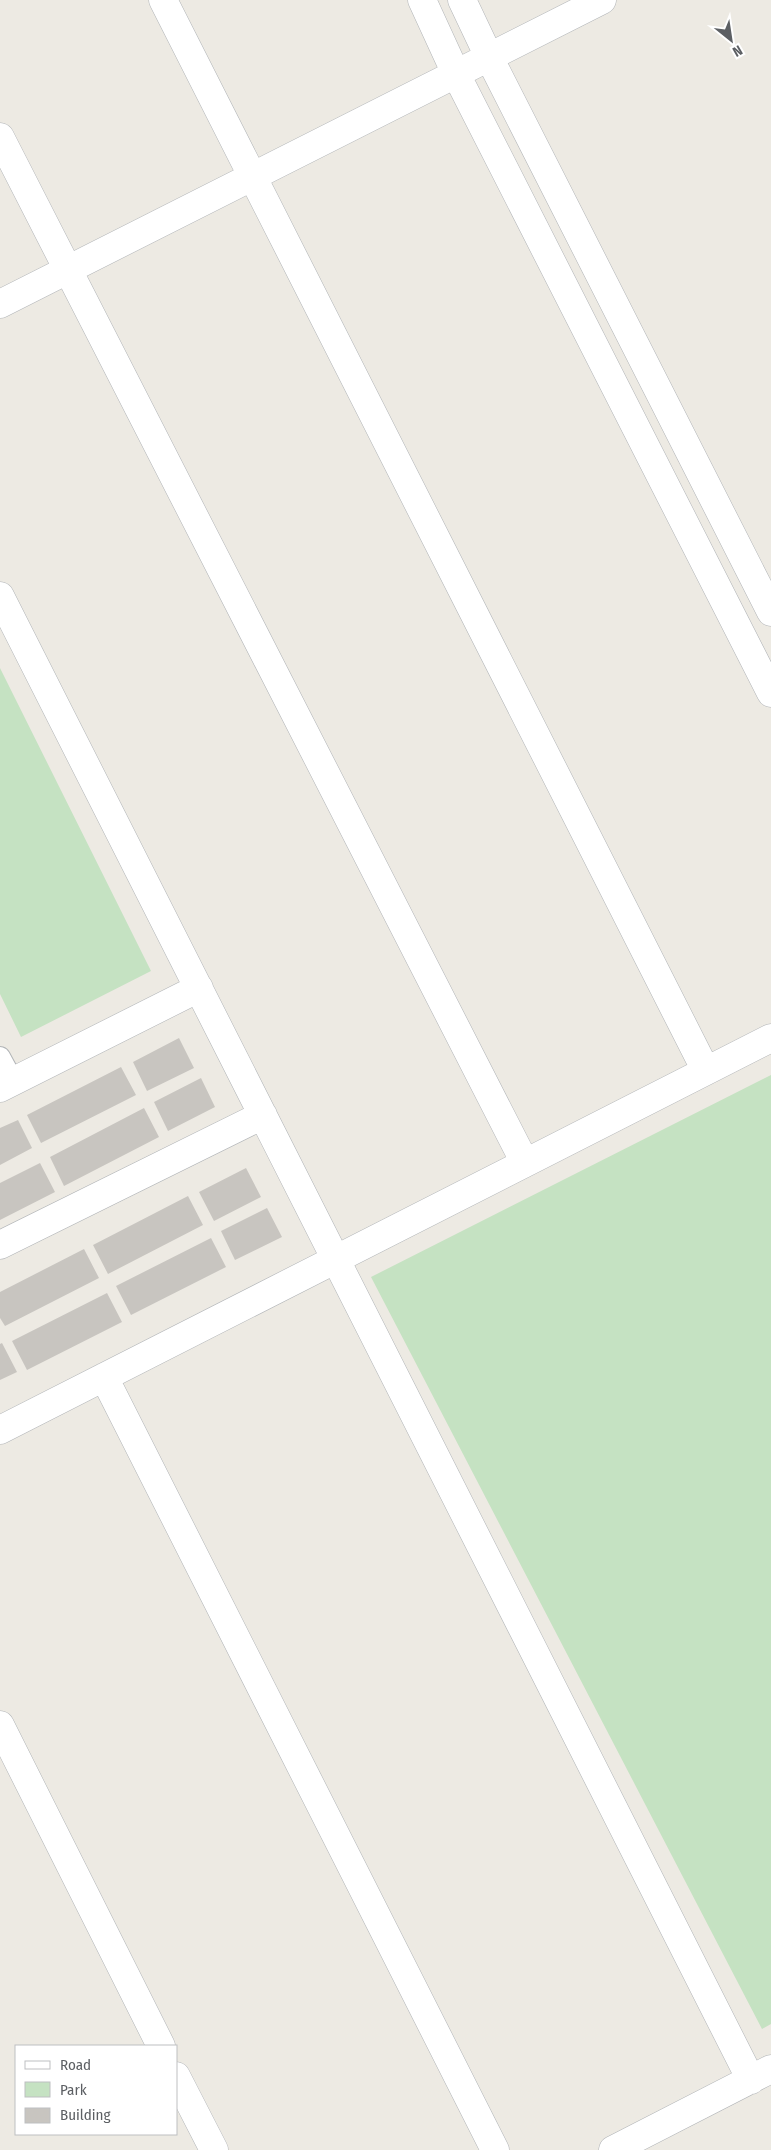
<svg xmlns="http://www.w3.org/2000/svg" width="771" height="2150" font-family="'Fira Sans Condensed',sans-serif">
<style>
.green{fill:#c5e2c2}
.building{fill:#c8c5c0}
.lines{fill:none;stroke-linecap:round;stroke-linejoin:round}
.lane-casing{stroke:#b1b4b7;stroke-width:22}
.street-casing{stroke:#b1b4b7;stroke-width:29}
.lane{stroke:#fff;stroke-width:20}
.street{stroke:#fff;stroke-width:28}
</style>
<rect width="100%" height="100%" fill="#edeae3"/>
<path class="green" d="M0 668 151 971 21 1037 0 994Z
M771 1075V2024L762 2029 371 1277Z"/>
<path class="building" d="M179 1038 194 1068 147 1091 133 1062Z
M121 1067 136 1095 41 1143 27 1115Z
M201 1078 215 1107 168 1131 154 1102Z
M144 1108 159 1137 64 1186 50 1157Z
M18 1120 32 1148 0 1165V1128Z
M40 1163 55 1192 0 1220V1183Z
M246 1168 261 1197 214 1221 199 1192Z
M188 1196 203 1225 108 1274 93 1245Z
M267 1208 282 1237 235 1260 221 1231Z
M211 1238 226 1267 131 1315 116 1286Z
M84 1249 99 1278 5 1326 0 1318V1292Z
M107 1293 122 1322 27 1370 12 1341Z
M2 1343 17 1372 0 1380V1344Z"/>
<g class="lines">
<defs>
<path id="lane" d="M0 1057 13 1081"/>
<path id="street" d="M163 0 706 1071
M422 0 456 74 771 693
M462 0 489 57 771 612
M0 137 525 1163
M0 304 602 0
M0 596 751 2080
M0 1088 199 988
M0 1245 263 1115
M104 1377 495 2150
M0 1430 771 1038
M0 1725 161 2046
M176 2076 214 2150
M613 2150 771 2069"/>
</defs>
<use href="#lane" class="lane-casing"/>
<use href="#street" class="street-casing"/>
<use href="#lane" class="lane"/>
<use href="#street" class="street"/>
</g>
<rect x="15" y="2045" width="162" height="90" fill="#ffffff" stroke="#bebfc1"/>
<rect x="25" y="2061" width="25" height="8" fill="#ffffff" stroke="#bebfc1"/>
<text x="60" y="2070" font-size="15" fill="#5c5f63">Road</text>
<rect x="25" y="2082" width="25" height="15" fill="#c5e2c2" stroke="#bebfc1"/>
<text x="60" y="2095" font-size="15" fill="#5c5f63">Park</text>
<rect x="25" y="2108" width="25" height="15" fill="#c8c5c0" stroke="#bebfc1"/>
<text x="60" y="2120" font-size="15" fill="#5c5f63">Building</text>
<g transform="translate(731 40) rotate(150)" stroke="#ffffff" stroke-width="4" paint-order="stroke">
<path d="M0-4L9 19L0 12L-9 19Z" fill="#5c5f63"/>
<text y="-8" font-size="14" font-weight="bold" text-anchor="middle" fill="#5c5f63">N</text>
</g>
</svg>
